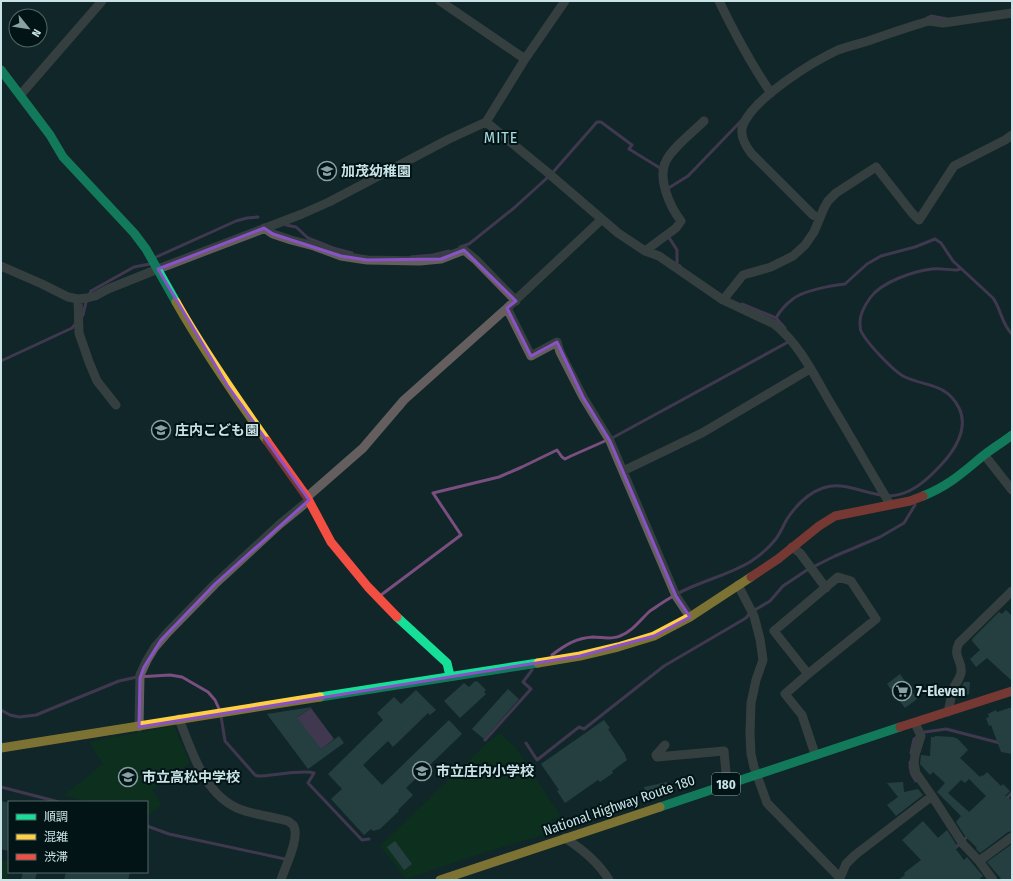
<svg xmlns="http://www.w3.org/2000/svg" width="1013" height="881" font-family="'Fira Sans Condensed','Noto Sans JP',sans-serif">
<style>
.green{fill:#0a3c13}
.water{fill:#7a4e7e}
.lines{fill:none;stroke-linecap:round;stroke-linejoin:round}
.stream{stroke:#7a4e7e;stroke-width:3}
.building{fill:#3f5e61;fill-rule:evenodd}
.street{stroke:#655e5e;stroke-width:9}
.fast{stroke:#16e098;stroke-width:9}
.slow{stroke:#ffcf43;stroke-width:9}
.jam{stroke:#f24e42;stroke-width:9}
.marked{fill:none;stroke:#8b51c7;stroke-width:3;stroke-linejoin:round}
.labels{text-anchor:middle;stroke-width:4;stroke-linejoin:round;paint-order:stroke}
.shield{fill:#021416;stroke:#8ea5a8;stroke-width:1}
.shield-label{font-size:13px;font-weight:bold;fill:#cae3e6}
.poi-label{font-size:14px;font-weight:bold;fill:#cae3e6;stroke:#021416;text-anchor:start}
.street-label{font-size:14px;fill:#cae3e6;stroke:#021416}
.quarter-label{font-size:16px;letter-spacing:1px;fill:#a6dae0;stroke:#021416}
</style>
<rect width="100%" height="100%" fill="#102628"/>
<path class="green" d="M174 726 190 763 152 790 162 805 147 816V802H88L64 795 103 764 89 742Z
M500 733 516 748 561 817 552 819 553 832 492 850 406 879 380 846 487 743Z
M1 860 9 862V872L7 880H1Z"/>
<path class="water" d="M311 708 334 739 321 749 296 718Z"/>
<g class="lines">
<path class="stream" d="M927 18 931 16 947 19
M554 171 597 122H601L632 145 629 149 660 168V169
M667 189 688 176 742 120
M286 225 296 227 308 238 333 248 352 253
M668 236 677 250V264L680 266
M460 247 469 244 514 208 547 178
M411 257 433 255 449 251
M154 258 236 221 247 218 258 217
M742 304 776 318
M81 318 83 315 86 302 91 291 134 267 150 264
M785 328 776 318C780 311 786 304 793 299 802 291 833 285 845 284L867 264 881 256 915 247 935 239 941 243 953 261 993 298C1001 309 1002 325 1012 334
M1 361 72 328 77 322
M888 496C910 496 927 480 941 465 955 450 969 428 959 408 946 383 927 387 905 377 894 372 866 342 861 331 860 329 860 325 860 322 860 313 865 305 870 298 881 282 914 271 932 269 940 268 949 270 957 270L960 269
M381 595 461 535 433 493 499 477 522 467 557 450 562 457 565 459 571 456 614 437 790 341
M552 655C565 645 576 638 593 637 602 637 611 640 620 636 633 631 640 620 650 611 656 607 663 602 670 598 695 582 725 577 750 562 759 556 768 549 775 540 780 534 783 526 787 519 795 507 808 493 823 488 844 481 862 493 882 495
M1 710 10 715 19 717 36 715 119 681 137 677 170 675 182 677 208 692 215 700 220 711
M221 716 225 741 255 775 258 776C271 776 304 769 314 773L308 783 362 840 369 839
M485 740 531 689 523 682 532 670
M526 743 537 760 579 727 584 729 664 666 746 618 750 613 770 601 783 586 807 570 835 556 880 537 904 523 915 505
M911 753 914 739 925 732 946 729 1000 743
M910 762C910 770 911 775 916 781
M1 787 59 802
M1005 800 1012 793
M147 826 169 834 285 859
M953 850 969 835"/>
</g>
<path class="building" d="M1006 610 1012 616V681L987 658 976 667 970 659 980 650 972 641V639L999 612 1002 614Z
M900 674 917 699 905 708 887 684Z
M475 681 476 682 477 681 486 690 484 692 486 694 460 718 444 701 464 683 469 687Z
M964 682H970L969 694 961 697 962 686Z
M508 689 519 699 484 739 472 729Z
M416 690 436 710 430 715 428 713 393 747 388 741 363 765 382 785 449 720 462 734 406 788 413 795 398 810 399 811 380 829 373 831 371 829 364 835 331 799 342 789 328 774 383 720 377 713 394 697 401 704Z
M312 707 297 717 321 749 339 736 344 743 308 769 267 714Z
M1012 707V754L1001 752 991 725 989 726 986 718 989 717 988 714 996 710 997 712Z
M604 720 610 728 608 729 626 756H625L627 760 612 771 613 773 600 782 598 780 565 803 557 791 559 790 541 764Z
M935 736 953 737 958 739 968 750 960 758 980 777 982 775 983 776 987 772 1001 786 1003 784 1010 791 1005 796 1012 800V831L1008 832 980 853 976 849 977 848 965 836 956 822 961 816 937 792 945 783 933 772 930 775 920 764 921 755 930 756 931 737H935ZM969 779 986 796 969 812 948 793 961 780 965 783Z
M667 782 669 793 647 800 644 787Z
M903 782 904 792 918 789 923 795 896 816 887 805 898 797 887 783Z
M1 801 9 803V851L1 849Z
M923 821 938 838 947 830 957 846 955 848 964 860 967 857 983 876 978 880H898L905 875 904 873 921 860 902 840Z
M395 841 412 864 404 870 387 847Z
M1012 844V880H1002L987 862Z
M23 872H37L35 880H21Z
M66 872H130L128 880H64Z"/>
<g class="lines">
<path class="street" d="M440 1 525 59
M719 1C734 32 751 64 771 93
M22 93 102 1
M486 122 547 172 618 233 645 251 659 256 723 300 774 324C800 344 815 377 831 404 851 437 870 471 890 504
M820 218 813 215 751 153C745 145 739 135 743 125 754 98 812 62 838 50 848 46 858 44 868 41 888 34 908 27 929 21L943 23 1012 13
M264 228 273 234 291 240 314 246 341 256 367 260 420 261 441 259 464 250 476 260 516 301
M645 251 676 228 681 221C670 207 657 178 666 161 672 148 694 131 704 121
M1 266 42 284 68 297 78 299 87 298 95 296 108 289 158 269 302 214 329 202 449 139 486 122 525 59 565 1
M78 299 79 333 89 362 97 381 116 405
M723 300 743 275 771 267 793 256 805 245 814 232 824 208 828 201 836 193 876 167 912 213 919 220 954 166 1005 140 1012 135
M507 308 531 356 557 342 560 352 583 397 610 441 676 596 690 617
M986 457 1012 490
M623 471 702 433 810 369
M307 497 363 448 404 400 507 308 602 219
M792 547 800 553 826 588
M738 585 754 616 760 639 763 660 756 680 751 703 750 734 751 754 754 767 767 803 840 878 846 864 855 855 932 796
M808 674 774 631 838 577 851 581 876 619 808 674 785 694 802 715 815 754
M948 712C950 704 951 695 954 687 956 683 960 678 961 673 963 660 952 657 959 643L1012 591
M179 719C192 752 205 797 242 810 257 815 273 817 288 821 288 821 292 824 293 825 301 836 285 867 281 880
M915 723 921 736 915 755 914 763 916 773 932 796 963 844 979 861 993 880
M139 727 140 675 147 660 155 647 168 632 215 584 280 524 307 502
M665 745 656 755 657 757 724 751 727 784
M565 838C582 849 599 863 609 880
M979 861 1012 837"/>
<path class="fast" d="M1 70 50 135 63 157 134 233 146 249 176 302
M923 496C950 485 962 473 984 455 993 448 1003 442 1012 435
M397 617 447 663 450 676
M320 697 538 663
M660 807 900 727"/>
<path class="slow" d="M176 302C203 350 235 396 267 441
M538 663 580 656 618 647 654 636 690 617 751 577
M1 748 320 697
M440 880 660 807"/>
<path class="jam" d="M267 441 307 497 331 542 368 587 397 617
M751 577 778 559 819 526 835 516 910 501 923 496
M900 727 1012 691"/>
</g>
<path d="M0 0H1013V881H0ZM264 228 273 234 341 256 367 260 441 259 464 250 516 301 507 308 531 356 557 342 583 397 610 441 676 596 690 617 654 636 580 656 139 727 140 678 144 667 161 640 215 584 309 500 227 385 158 269Z" fill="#102628" fill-opacity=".55" fill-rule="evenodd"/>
<path class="marked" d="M264 228 273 234 341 256 367 260 441 259 464 250 516 301 507 308 531 356 557 342 583 397 610 441 676 596 690 617 654 636 580 656 139 727 140 678 144 667 161 640 215 584 309 500 227 385 158 269Z"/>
<defs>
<symbol id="school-ring" viewBox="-11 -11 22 22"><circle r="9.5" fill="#021416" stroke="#89a1a4" stroke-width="1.5"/><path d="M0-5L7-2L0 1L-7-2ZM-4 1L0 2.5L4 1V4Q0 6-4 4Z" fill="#89a1a4"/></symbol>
<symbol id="supermarket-ring" viewBox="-11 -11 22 22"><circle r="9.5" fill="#021416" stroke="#89a1a4" stroke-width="1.5"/><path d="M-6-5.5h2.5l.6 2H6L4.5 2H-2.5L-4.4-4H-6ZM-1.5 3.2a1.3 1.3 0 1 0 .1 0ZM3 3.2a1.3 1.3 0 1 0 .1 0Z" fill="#89a1a4"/></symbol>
</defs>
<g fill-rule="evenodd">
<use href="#school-ring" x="316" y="160" width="22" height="22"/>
<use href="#school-ring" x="150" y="419" width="22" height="22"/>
<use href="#supermarket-ring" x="891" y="680" width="22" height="22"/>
<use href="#school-ring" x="411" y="760" width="22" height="22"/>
<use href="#school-ring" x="117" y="766" width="22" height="22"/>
</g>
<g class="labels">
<rect class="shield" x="712" y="773" width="28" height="22" rx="3"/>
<g class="shield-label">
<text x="726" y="789">180</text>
</g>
<g class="poi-label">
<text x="341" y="176">加茂幼稚園</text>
<text x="175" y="435">庄内こども園</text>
<text x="916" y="696">7-Eleven</text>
<text x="436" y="776">市立庄内小学校</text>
<text x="142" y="782">市立高松中学校</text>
</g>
<g class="street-label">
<text transform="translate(619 805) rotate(-19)" y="5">National Highway Route 180</text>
</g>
<g class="quarter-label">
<text x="501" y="143">MITE</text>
</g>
</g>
<rect width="1013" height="881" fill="none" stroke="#cae3e6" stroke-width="4"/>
<rect x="8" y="801" width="140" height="72" fill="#021416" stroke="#526769"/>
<rect x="16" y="814" width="20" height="6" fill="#16e098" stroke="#526769"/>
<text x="44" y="821" font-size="12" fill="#cae3e6">順調</text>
<rect x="16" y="834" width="20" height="6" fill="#ffcf43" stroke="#526769"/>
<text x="44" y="841" font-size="12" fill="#cae3e6">混雑</text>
<rect x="16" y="854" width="20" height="6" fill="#f24e42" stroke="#526769"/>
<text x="44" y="861" font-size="12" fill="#cae3e6">渋滞</text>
<g transform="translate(28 28) rotate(120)"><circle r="19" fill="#021416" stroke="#526769"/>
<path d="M0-3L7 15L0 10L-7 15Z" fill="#89a1a4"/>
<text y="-6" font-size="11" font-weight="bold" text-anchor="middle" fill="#cae3e6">N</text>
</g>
</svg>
